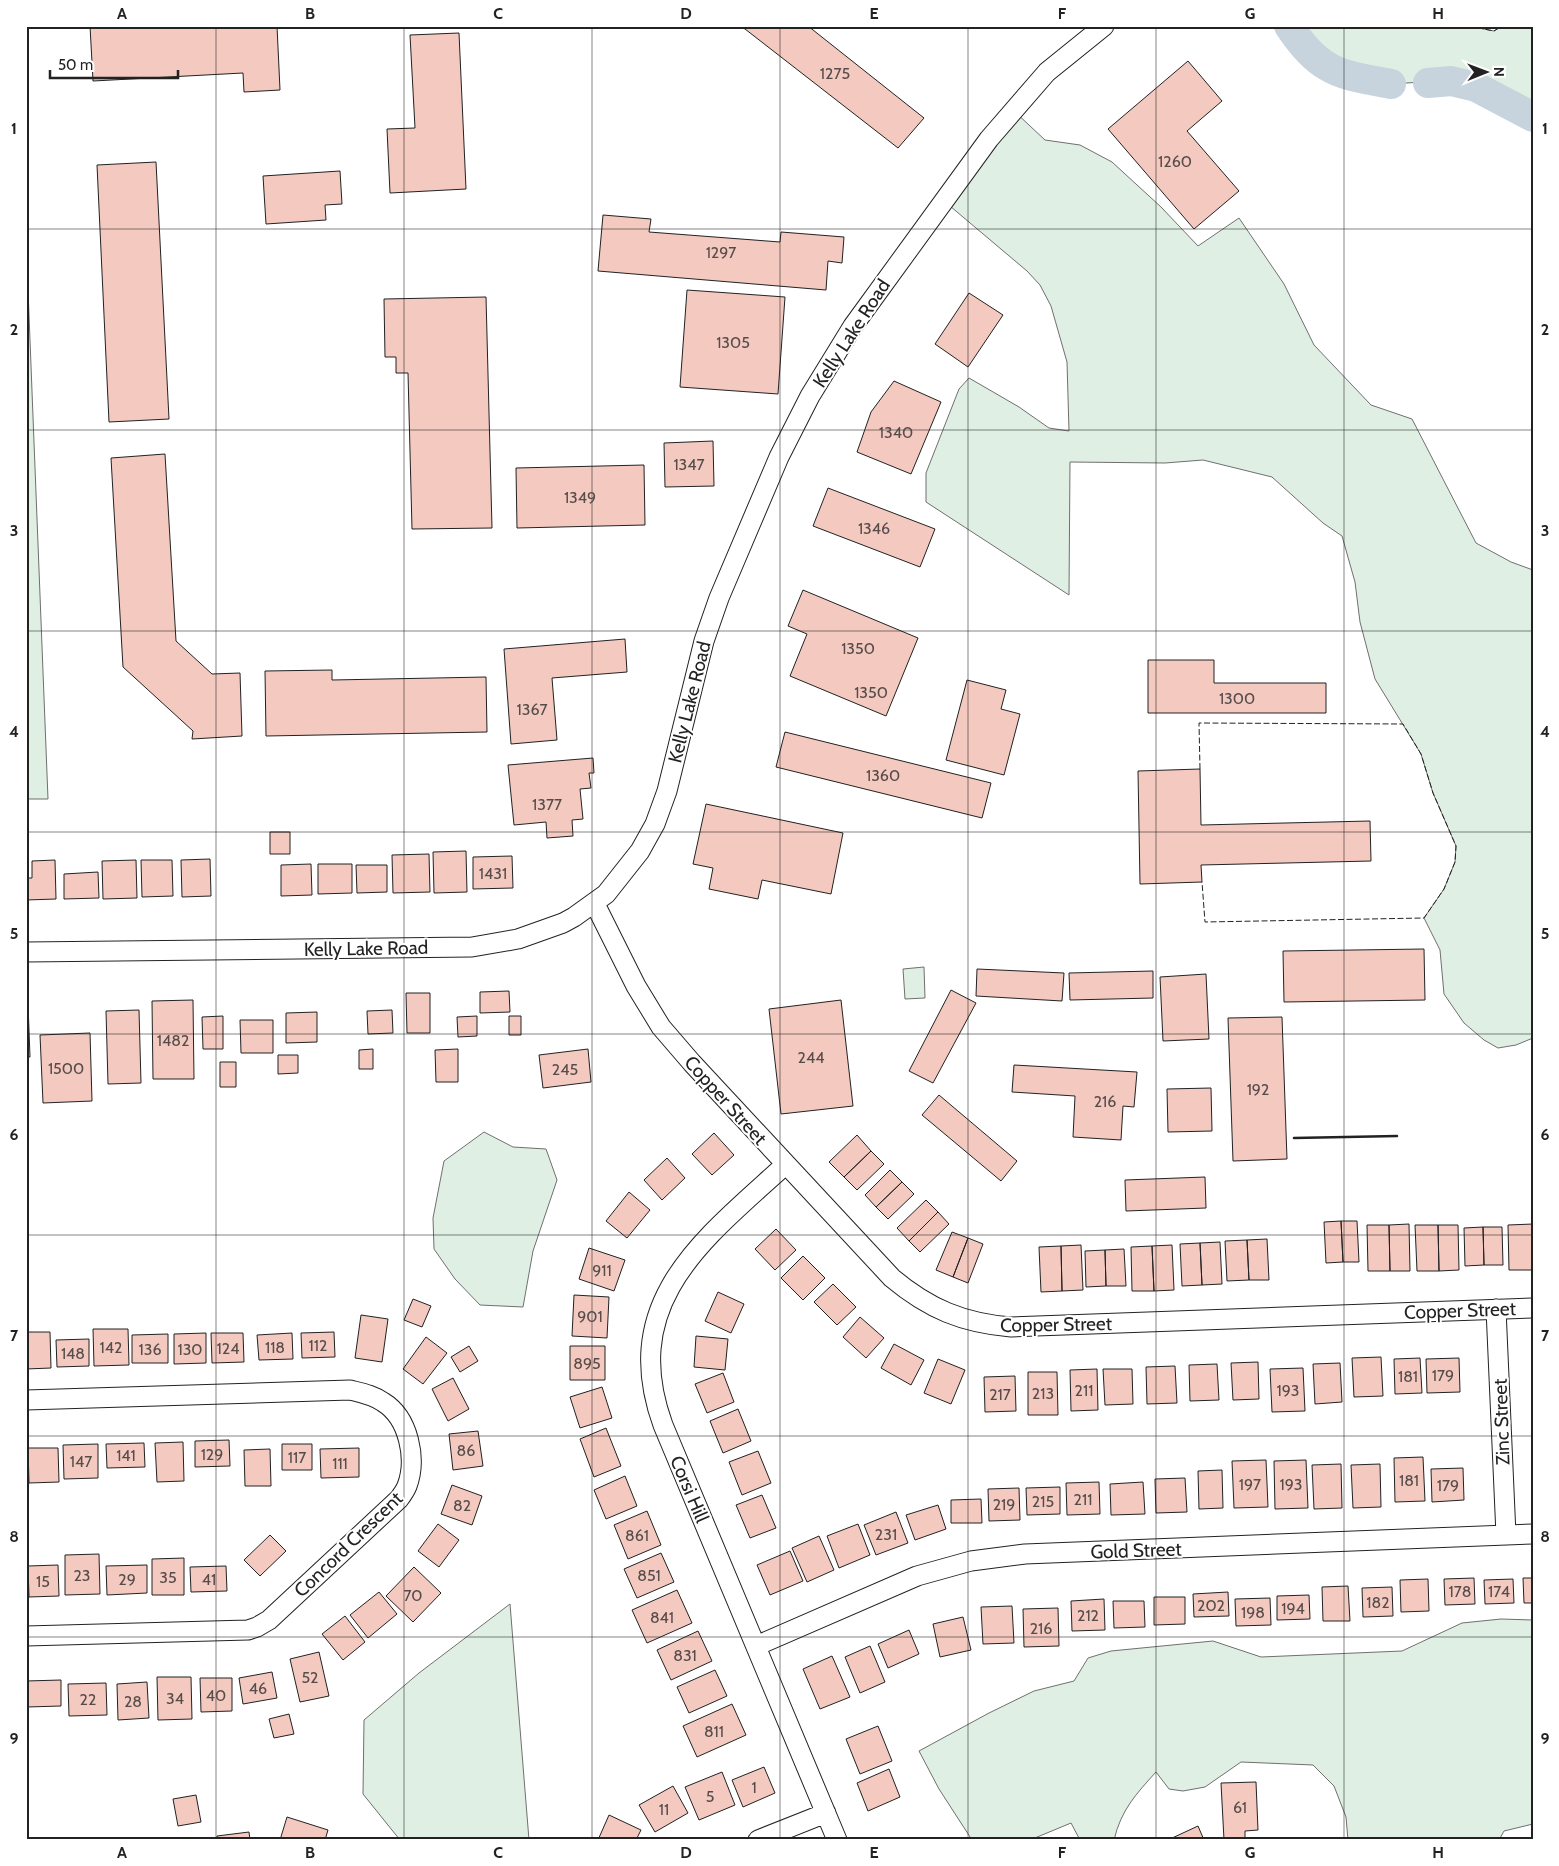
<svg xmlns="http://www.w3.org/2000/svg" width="1559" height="1866" font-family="Cabin,sans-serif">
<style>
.green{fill:#e0efe3;stroke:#6f6f6f}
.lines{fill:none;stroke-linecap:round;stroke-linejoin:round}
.river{stroke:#c7d3dd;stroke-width:30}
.building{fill:#f3c9c0;stroke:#222}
.minor-casing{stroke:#222;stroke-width:21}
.minor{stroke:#fff;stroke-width:19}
.fence{stroke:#222;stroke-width:1;stroke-dasharray:6 2.5;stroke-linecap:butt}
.wall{stroke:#222;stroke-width:2.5}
.grid{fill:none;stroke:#222;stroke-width:1;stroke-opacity:0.55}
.labels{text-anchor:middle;stroke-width:4;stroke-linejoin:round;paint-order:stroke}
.number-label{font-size:16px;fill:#564c4a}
.street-label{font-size:19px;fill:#222;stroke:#fff}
.neatline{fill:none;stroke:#222;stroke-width:2}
.grid-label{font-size:16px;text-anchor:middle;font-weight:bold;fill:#222}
</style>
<rect width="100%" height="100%" fill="#fff"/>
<path class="green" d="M1290 26H1469L1494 31 1502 26H1533V116L1476 86 1451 80 1392 84 1356 76 1328 66 1309 50Z
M1014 111 1045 140 1080 145 1112 162 1161 207 1198 246 1239 218 1284 284 1314 345 1371 405 1412 419 1476 543 1511 562 1533 570V1038L1516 1045 1498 1048 1484 1040 1464 1023 1444 994 1440 950 1424 918 1444 889 1455 862 1456 846 1433 793 1421 754 1375 679 1360 622 1355 582 1342 536 1323 523 1272 477 1203 460 1165 463 1070 462 1069 595 926 502V473L959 389 969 378 1019 407 1049 428 1069 431 1067 362 1051 306 1040 285 1027 271 944 201Z
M26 238 48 799H26Z
M924 967 925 998 905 999 903 969Z
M484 1132 513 1147 546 1149 557 1180 533 1251 523 1307 480 1305 455 1279 434 1249 433 1218 444 1161Z
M510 1604 529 1840H400L363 1794 364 1720 419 1673Z
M1501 1619 1533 1620V1824L1504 1831 1499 1840H1348L1346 1817 1334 1786 1313 1765 1241 1762 1205 1787 1183 1791 1169 1789 1156 1772C1136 1794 1121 1810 1114 1840H1080L1071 1823 1030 1840H972L939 1789 919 1751 989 1713 1034 1691 1074 1681 1088 1658 1111 1651 1213 1641 1261 1657 1402 1651 1462 1623Z"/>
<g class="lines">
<path class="river" d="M1289 26C1299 41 1311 57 1327 66 1344 77 1371 80 1391 84
M1428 83 1451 81 1476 87 1533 117"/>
</g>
<path class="building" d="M90 26H277L280 90 244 92 243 73 93 81Z
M739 26H808L924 118 898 148 745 29Z
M459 33 466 189 390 193 387 129 415 128 410 35Z
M1188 61 1222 101 1187 131 1239 191 1194 229 1108 129Z
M156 162 169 419 109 422 97 165Z
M340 171 342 204 325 205 326 220 266 224 263 176Z
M603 215 651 219 649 232 780 242 781 232 844 237 842 263 828 261 826 290 598 271Z
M687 290 785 297 778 394 680 387Z
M969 293 1003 315 968 367 935 344Z
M486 297 492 528 412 529 408 373H396V357H385L384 299Z
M894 381 941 402 911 474 857 452 871 412Z
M713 441 714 486 665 487 664 443Z
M165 454 176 641 212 674 240 673 242 736 192 739 193 731 123 667 111 458Z
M644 465 645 525 517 528 516 468Z
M828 488 935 529 920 567 813 526Z
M803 590 918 638 886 716 790 676 807 634 788 626Z
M625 639 627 672 552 678 557 740 511 744 504 649Z
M1148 660H1214V683H1326V713H1148Z
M332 670V680L486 677 487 732 266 736 265 671Z
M967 680 1006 690 1001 709 1020 714 1004 775 946 760Z
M785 732 991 783 982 818 776 767Z
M593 758 594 773H589L591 788 580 789 583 819 572 820 573 836 547 838 546 822 514 825 508 765Z
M1200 769 1201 825 1370 821 1371 861 1201 865 1202 882 1140 884 1138 771Z
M706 804 843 833 831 894 762 880 758 899 709 889 713 868 693 864Z
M270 832H290V854H270Z
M466 851 467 892 434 893 433 852Z
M429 854 430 892 393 893 392 855Z
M512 856 513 888 473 889V857Z
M210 859 211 896 182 897 181 860Z
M55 860 56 899 26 900V878H32V861Z
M136 860 137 898 103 899 102 861Z
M141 860H172L173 896 142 897Z
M311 864 312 895 281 896V865Z
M318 864H352V893L318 894Z
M356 865H387V892L357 893Z
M98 872 99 898 64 899V874Z
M1424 949 1425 1000 1284 1002 1283 951Z
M977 969 1064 973 1062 1001 976 996Z
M1153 971V998L1070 1000 1069 973Z
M1206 974 1209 1039 1163 1041 1160 977Z
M951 990 976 1003 933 1083 909 1071Z
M509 991 510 1012 480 1013V992Z
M406 993H430V1033H407Z
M193 1000 194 1079H153L152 1001Z
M841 1000 853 1106 781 1114 769 1009Z
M26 1004H28L30 1057H26Z
M139 1010 141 1083 108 1084 106 1011Z
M392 1010 393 1033 368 1034 367 1011Z
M317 1012V1042L286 1043V1013Z
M223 1016V1049H203L202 1017Z
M477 1016V1036L458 1037 457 1017Z
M509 1016H521V1035H509Z
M1282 1017 1287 1159 1233 1161 1228 1018Z
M240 1020H273V1053H241Z
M90 1033 92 1101 43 1103 40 1035Z
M373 1049V1069H359V1050Z
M458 1049V1082H436L435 1050Z
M588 1049 591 1082 543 1088 539 1055Z
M278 1055H298V1073L278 1074Z
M220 1062H236V1087H220Z
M1014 1065 1137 1072 1134 1107 1123 1106 1121 1140 1073 1137 1075 1096 1012 1092Z
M1211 1088 1212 1131 1168 1132 1167 1089Z
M939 1095 1017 1161 1001 1181 922 1115Z
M714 1133 734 1155 712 1175 692 1154Z
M857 1135 871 1151 844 1177 829 1162Z
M871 1151 884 1164 857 1190 844 1177Z
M667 1158 685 1178 662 1200 644 1180Z
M890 1170 902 1182 876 1207 865 1195Z
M1205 1177 1206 1208 1126 1211 1125 1180Z
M902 1182 914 1194 888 1219 876 1207Z
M629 1192 650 1210 627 1238 606 1221Z
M926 1200 938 1212 909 1241 897 1228Z
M938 1212 949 1224 920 1252 909 1241Z
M1341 1221 1343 1262 1326 1263 1324 1222Z
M1341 1221H1357L1359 1262H1343Z
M1409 1224 1410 1271H1390L1389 1225Z
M1533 1224V1270H1509L1508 1225Z
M1367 1225H1389L1390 1271H1368Z
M1415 1225H1438L1439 1271H1417Z
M1438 1225H1458L1459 1270 1439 1271Z
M1483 1227 1484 1265 1465 1266 1464 1228Z
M1483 1227H1502L1503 1265H1484Z
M776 1229 796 1250 775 1270 755 1249Z
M952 1232 968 1238 953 1277 936 1270Z
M968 1238 983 1244 968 1283 953 1277Z
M1267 1239 1269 1280H1249L1247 1240Z
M1247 1240 1249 1280 1227 1281 1225 1241Z
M1220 1242 1222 1284 1202 1285 1200 1243Z
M1200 1243 1202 1285 1182 1286 1180 1244Z
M1081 1245 1083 1290 1062 1291 1061 1246Z
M1172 1245 1174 1290 1154 1291 1152 1246Z
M1061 1246 1062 1291 1041 1292 1039 1247Z
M1152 1246 1154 1291H1132L1131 1247Z
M589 1248 625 1260 614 1291 579 1279Z
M1124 1249 1126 1286H1106L1105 1250Z
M1105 1250 1106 1286 1086 1287 1085 1251Z
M803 1256 825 1278 803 1300 781 1278Z
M833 1284 856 1307 837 1325 814 1302Z
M718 1292 744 1304 731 1333 705 1321Z
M574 1295 609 1297 607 1338 572 1336Z
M413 1299 431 1306 422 1327 404 1320Z
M361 1315 388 1319 382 1362 355 1358Z
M860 1317 884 1338 866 1358 843 1337Z
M93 1329H128L129 1365 94 1366Z
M26 1332H50L51 1368 26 1369Z
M334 1332 335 1357 302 1358 301 1333Z
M206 1333V1363L174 1364V1334Z
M211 1333H243L244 1362 212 1363Z
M292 1333 293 1359 259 1360 257 1335Z
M168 1334V1363H132V1335Z
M696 1336 728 1339 725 1370 694 1367Z
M426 1337 447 1353 423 1384 403 1369Z
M89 1339V1366L57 1367 56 1340Z
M894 1344 924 1360 911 1385 881 1368Z
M469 1346 478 1361 460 1372 451 1357Z
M570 1346H605V1380H570Z
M1381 1357 1383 1396 1354 1397 1352 1358Z
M1420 1358 1422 1393 1395 1394 1394 1359Z
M1459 1358 1460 1392 1427 1393 1426 1359Z
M938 1359 965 1370 951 1404 924 1393Z
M1258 1362 1259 1399 1233 1400 1231 1363Z
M1340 1363 1342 1402 1315 1404 1313 1364Z
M1217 1364 1219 1400 1190 1401 1189 1365Z
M1175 1366 1177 1403 1147 1404 1146 1367Z
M1303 1368 1305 1411 1272 1412 1270 1369Z
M1097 1369 1098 1410 1071 1411 1070 1370Z
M1103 1369H1132L1133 1404 1105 1405Z
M1028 1372H1057L1058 1415H1028Z
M723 1373 734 1402 707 1413 695 1384Z
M1015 1376 1016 1411 985 1412 984 1377Z
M453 1378 469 1409 448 1421 432 1389Z
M602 1387 612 1418 580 1428 570 1397Z
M738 1409 751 1441 723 1453 710 1421Z
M606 1428 621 1466 594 1477 580 1439Z
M478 1431 483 1466 453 1470 449 1434Z
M229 1440 230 1466 195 1467V1441Z
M183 1442 184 1481 157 1482 155 1443Z
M144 1443 145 1467 107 1468 106 1444Z
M98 1444V1478L64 1479 63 1445Z
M282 1444H312V1470H282Z
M28 1448H58L59 1482 29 1483Z
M359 1448V1477L321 1478 320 1449Z
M270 1449 271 1486H245L244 1450Z
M758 1451 771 1483 742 1495 729 1462Z
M1423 1457 1425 1501 1395 1502 1394 1458Z
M1266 1460 1268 1507 1234 1508 1232 1461Z
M1306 1460 1308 1508 1275 1509 1274 1461Z
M1341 1464 1342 1508 1314 1509 1312 1465Z
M1380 1464 1381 1507 1353 1508 1351 1465Z
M1463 1468 1464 1500 1432 1502 1431 1469Z
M1222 1470 1223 1508 1199 1509 1198 1471Z
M625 1476 637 1506 606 1519 594 1490Z
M1185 1478 1187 1512 1156 1513 1155 1479Z
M1099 1482 1100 1514 1067 1515 1066 1483Z
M1143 1482 1145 1514 1111 1515 1110 1484Z
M452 1485 482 1496 472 1525 441 1514Z
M1060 1487V1514L1027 1515 1026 1488Z
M1019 1488 1020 1520 989 1521 988 1489Z
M762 1495 776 1528 750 1538 736 1505Z
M981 1499 982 1523H951V1500Z
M938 1505 946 1529 915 1540 906 1515Z
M647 1511 661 1545 628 1559 614 1525Z
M896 1512 908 1543 876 1555 864 1525Z
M438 1524 459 1540 439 1567 418 1551Z
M858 1524 870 1555 839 1568 827 1536Z
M270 1535 286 1551 260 1576 244 1560Z
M819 1536 834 1570 807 1582 792 1548Z
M790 1551 803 1581 770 1595 757 1565Z
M661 1553 674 1582 637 1598 624 1569Z
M99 1554 100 1594 65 1595V1555Z
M184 1558V1595H152V1559Z
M58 1565 59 1596 29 1597 28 1566Z
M147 1565V1593L107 1595 106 1566Z
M226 1566 227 1591 191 1592 190 1567Z
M414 1567 441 1593 413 1622 386 1596Z
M1474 1578 1475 1604 1445 1605 1444 1579Z
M1523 1578H1533V1603H1524Z
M1428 1579 1429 1611 1401 1612 1400 1580Z
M1513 1579 1514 1603 1485 1604 1484 1580Z
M1348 1586 1350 1621H1323L1322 1587Z
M1392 1587 1393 1616 1363 1617 1362 1588Z
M677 1590 692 1623 647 1643 632 1610Z
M379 1592 397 1614 368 1638 350 1615Z
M1228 1592 1229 1616 1194 1617 1193 1594Z
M1309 1595 1310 1619 1277 1620V1596Z
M1154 1597H1185V1624L1154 1625Z
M1270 1598 1271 1625 1236 1626 1235 1599Z
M1104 1599 1105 1630 1072 1631 1071 1601Z
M1113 1601H1144L1145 1627 1114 1628Z
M1012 1606 1014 1643 983 1644 981 1607Z
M1058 1608 1059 1646 1024 1647 1023 1609Z
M345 1616 365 1642 343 1660 322 1634Z
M963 1617 971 1650 940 1657 933 1624Z
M909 1630 919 1654 888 1668 878 1644Z
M698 1631 712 1661 671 1680 657 1650Z
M870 1646 885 1682 860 1693 845 1657Z
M319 1652 329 1696 300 1702 290 1659Z
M832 1656 850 1697 820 1709 803 1669Z
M715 1670 727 1696 689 1713 677 1687Z
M272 1672 277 1698 243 1704 239 1678Z
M157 1677H191L192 1719 158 1720Z
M200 1678H232V1711L201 1712Z
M61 1680V1706L27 1707 26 1681Z
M147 1682 149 1718 118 1720 117 1684Z
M106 1683 107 1715 69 1716 68 1684Z
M732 1704 746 1735 697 1757 683 1726Z
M289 1714 294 1734 274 1738 269 1719Z
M878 1726 892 1761 860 1774 846 1739Z
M764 1767 775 1793 743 1807 732 1780Z
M889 1769 900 1797 868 1811 857 1783Z
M722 1772 735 1805 699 1820 685 1787Z
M1256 1782 1258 1830 1245 1831V1840H1224L1221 1783Z
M673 1786 688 1813 655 1832 639 1805Z
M196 1795 201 1822 178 1826 173 1799Z
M609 1815 641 1830 636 1840H598Z
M287 1817 328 1830 325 1840H280Z
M1198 1826 1204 1840H1171L1170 1839Z
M249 1832 250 1840H217V1836Z"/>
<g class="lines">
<defs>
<path id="minor" d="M595 904 636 986 661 1027 692 1063 892 1278C929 1309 963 1323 1011 1327L1533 1308
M26 952 472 947 518 939 563 923 574 917 606 894 640 851 655 824 667 791 704 641 719 598 779 457 810 396 853 326 989 139 1047 72 1104 26
M785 1165C704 1239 618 1301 663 1425L837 1840
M1496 1309 1506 1535
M26 1400 350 1390C362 1393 373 1395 383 1402 409 1418 417 1459 407 1486 405 1491 402 1495 399 1499L269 1620 257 1627 248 1630 26 1636
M756 1646 917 1576 971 1561 1025 1554 1533 1534
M758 1840 826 1813"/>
</defs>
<use href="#minor" class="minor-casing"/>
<use href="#minor" class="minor"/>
<path class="fence" d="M1469 26 1494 31 1502 26
M1200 769 1199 723 1403 724 1421 754 1433 793 1456 846 1455 862 1444 889 1424 918 1205 922 1202 882"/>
<path class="wall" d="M1294 1138 1397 1136"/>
</g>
<path class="grid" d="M216 26V1840M404 26V1840M592 26V1840M780 26V1840M968 26V1840M1156 26V1840M1344 26V1840M26 229H1533M26 430H1533M26 631H1533M26 832H1533M26 1034H1533M26 1235H1533M26 1436H1533M26 1637H1533"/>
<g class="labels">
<g class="number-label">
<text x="835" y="79">1275</text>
<text x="1175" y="167">1260</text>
<text x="721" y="258">1297</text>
<text x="733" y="348">1305</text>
<text x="896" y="438">1340</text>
<text x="689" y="470">1347</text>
<text x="580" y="503">1349</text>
<text x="874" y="534">1346</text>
<text x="858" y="654">1350</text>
<text x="871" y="698">1350</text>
<text x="1237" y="704">1300</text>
<text x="532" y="715">1367</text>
<text x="883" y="781">1360</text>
<text x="547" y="810">1377</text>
<text x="493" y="879">1431</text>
<text x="173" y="1046">1482</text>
<text x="811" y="1063">244</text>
<text x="66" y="1074">1500</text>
<text x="565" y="1075">245</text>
<text x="1258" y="1095">192</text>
<text x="1105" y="1107">216</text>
<text x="602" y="1276">911</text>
<text x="590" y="1322">901</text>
<text x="318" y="1351">112</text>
<text x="111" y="1353">142</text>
<text x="275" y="1353">118</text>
<text x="228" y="1354">124</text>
<text x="150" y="1355">136</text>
<text x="190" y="1355">130</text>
<text x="73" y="1359">148</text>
<text x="587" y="1369">895</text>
<text x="1443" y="1381">179</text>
<text x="1408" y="1382">181</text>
<text x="1084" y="1396">211</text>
<text x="1288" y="1396">193</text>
<text x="1043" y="1399">213</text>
<text x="1000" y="1400">217</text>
<text x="466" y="1456">86</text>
<text x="212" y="1460">129</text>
<text x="126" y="1461">141</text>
<text x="297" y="1463">117</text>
<text x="81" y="1467">147</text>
<text x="340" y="1469">111</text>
<text x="1409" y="1486">181</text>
<text x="1250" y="1490">197</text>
<text x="1291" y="1490">193</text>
<text x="1448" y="1491">179</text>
<text x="1083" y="1505">211</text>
<text x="1043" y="1507">215</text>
<text x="1004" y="1510">219</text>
<text x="462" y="1511">82</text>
<text x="886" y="1540">231</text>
<text x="637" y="1541">861</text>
<text x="82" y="1581">23</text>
<text x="649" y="1581">851</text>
<text x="168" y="1583">35</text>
<text x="127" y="1585">29</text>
<text x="209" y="1585">41</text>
<text x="43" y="1587">15</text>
<text x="1460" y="1597">178</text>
<text x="1499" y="1597">174</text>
<text x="413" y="1601">70</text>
<text x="1378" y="1608">182</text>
<text x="1211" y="1611">202</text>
<text x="1293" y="1614">194</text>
<text x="1253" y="1618">198</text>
<text x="1088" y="1621">212</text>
<text x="662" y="1623">841</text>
<text x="1041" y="1634">216</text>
<text x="685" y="1661">831</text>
<text x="310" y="1683">52</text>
<text x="258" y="1694">46</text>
<text x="216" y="1701">40</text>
<text x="175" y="1704">34</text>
<text x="88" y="1705">22</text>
<text x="133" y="1707">28</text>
<text x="714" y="1737">811</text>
<text x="754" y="1793">1</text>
<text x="710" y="1802">5</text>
<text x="1240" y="1813">61</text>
<text x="664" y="1815">11</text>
</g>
<g class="street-label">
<text transform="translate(851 333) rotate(-57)" y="7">Kelly Lake Road</text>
<text transform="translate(689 702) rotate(-76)" y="7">Kelly Lake Road</text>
<text transform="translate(366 948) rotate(-1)" y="7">Kelly Lake Road</text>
<text transform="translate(726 1100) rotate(48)" y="7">Copper Street</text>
<text transform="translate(1460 1310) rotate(-2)" y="7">Copper Street</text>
<text transform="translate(1056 1324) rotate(-1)" y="7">Copper Street</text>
<text transform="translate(1501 1422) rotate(-92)" y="7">Zinc Street</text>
<text transform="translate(690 1489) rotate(67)" y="7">Corsi Hill</text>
<text transform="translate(348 1544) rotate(-44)" y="7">Concord Crescent</text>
<text transform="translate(1136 1550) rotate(-2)" y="7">Gold Street</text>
</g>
</g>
<rect width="1559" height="1866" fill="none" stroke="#ffffff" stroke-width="55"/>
<g transform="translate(1486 72) rotate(89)" stroke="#ffffff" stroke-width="4" paint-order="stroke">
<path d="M0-4L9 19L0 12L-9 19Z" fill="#222222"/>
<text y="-8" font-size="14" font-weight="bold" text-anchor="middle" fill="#222222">N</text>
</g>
<path d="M50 70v8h128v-8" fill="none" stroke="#222222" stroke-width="2.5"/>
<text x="58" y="70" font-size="15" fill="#222222" stroke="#ffffff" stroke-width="4" paint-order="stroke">50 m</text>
<rect x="28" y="28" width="1504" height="1810" class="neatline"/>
<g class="grid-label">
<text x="122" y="19">A</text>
<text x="310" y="19">B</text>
<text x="498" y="19">C</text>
<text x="686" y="19">D</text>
<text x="874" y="19">E</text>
<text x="1062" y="19">F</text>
<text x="1250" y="19">G</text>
<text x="1438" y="19">H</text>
<text x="14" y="134">1</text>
<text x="1545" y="134">1</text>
<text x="14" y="335">2</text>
<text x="1545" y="335">2</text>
<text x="14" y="536">3</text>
<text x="1545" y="536">3</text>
<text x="14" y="737">4</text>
<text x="1545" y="737">4</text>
<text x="14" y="939">5</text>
<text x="1545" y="939">5</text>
<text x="14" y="1140">6</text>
<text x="1545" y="1140">6</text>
<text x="14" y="1341">7</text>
<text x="1545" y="1341">7</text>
<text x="14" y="1542">8</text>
<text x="1545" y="1542">8</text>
<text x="14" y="1744">9</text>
<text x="1545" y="1744">9</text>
<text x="122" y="1858">A</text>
<text x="310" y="1858">B</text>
<text x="498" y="1858">C</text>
<text x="686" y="1858">D</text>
<text x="874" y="1858">E</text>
<text x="1062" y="1858">F</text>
<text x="1250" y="1858">G</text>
<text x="1438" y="1858">H</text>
</g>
</svg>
